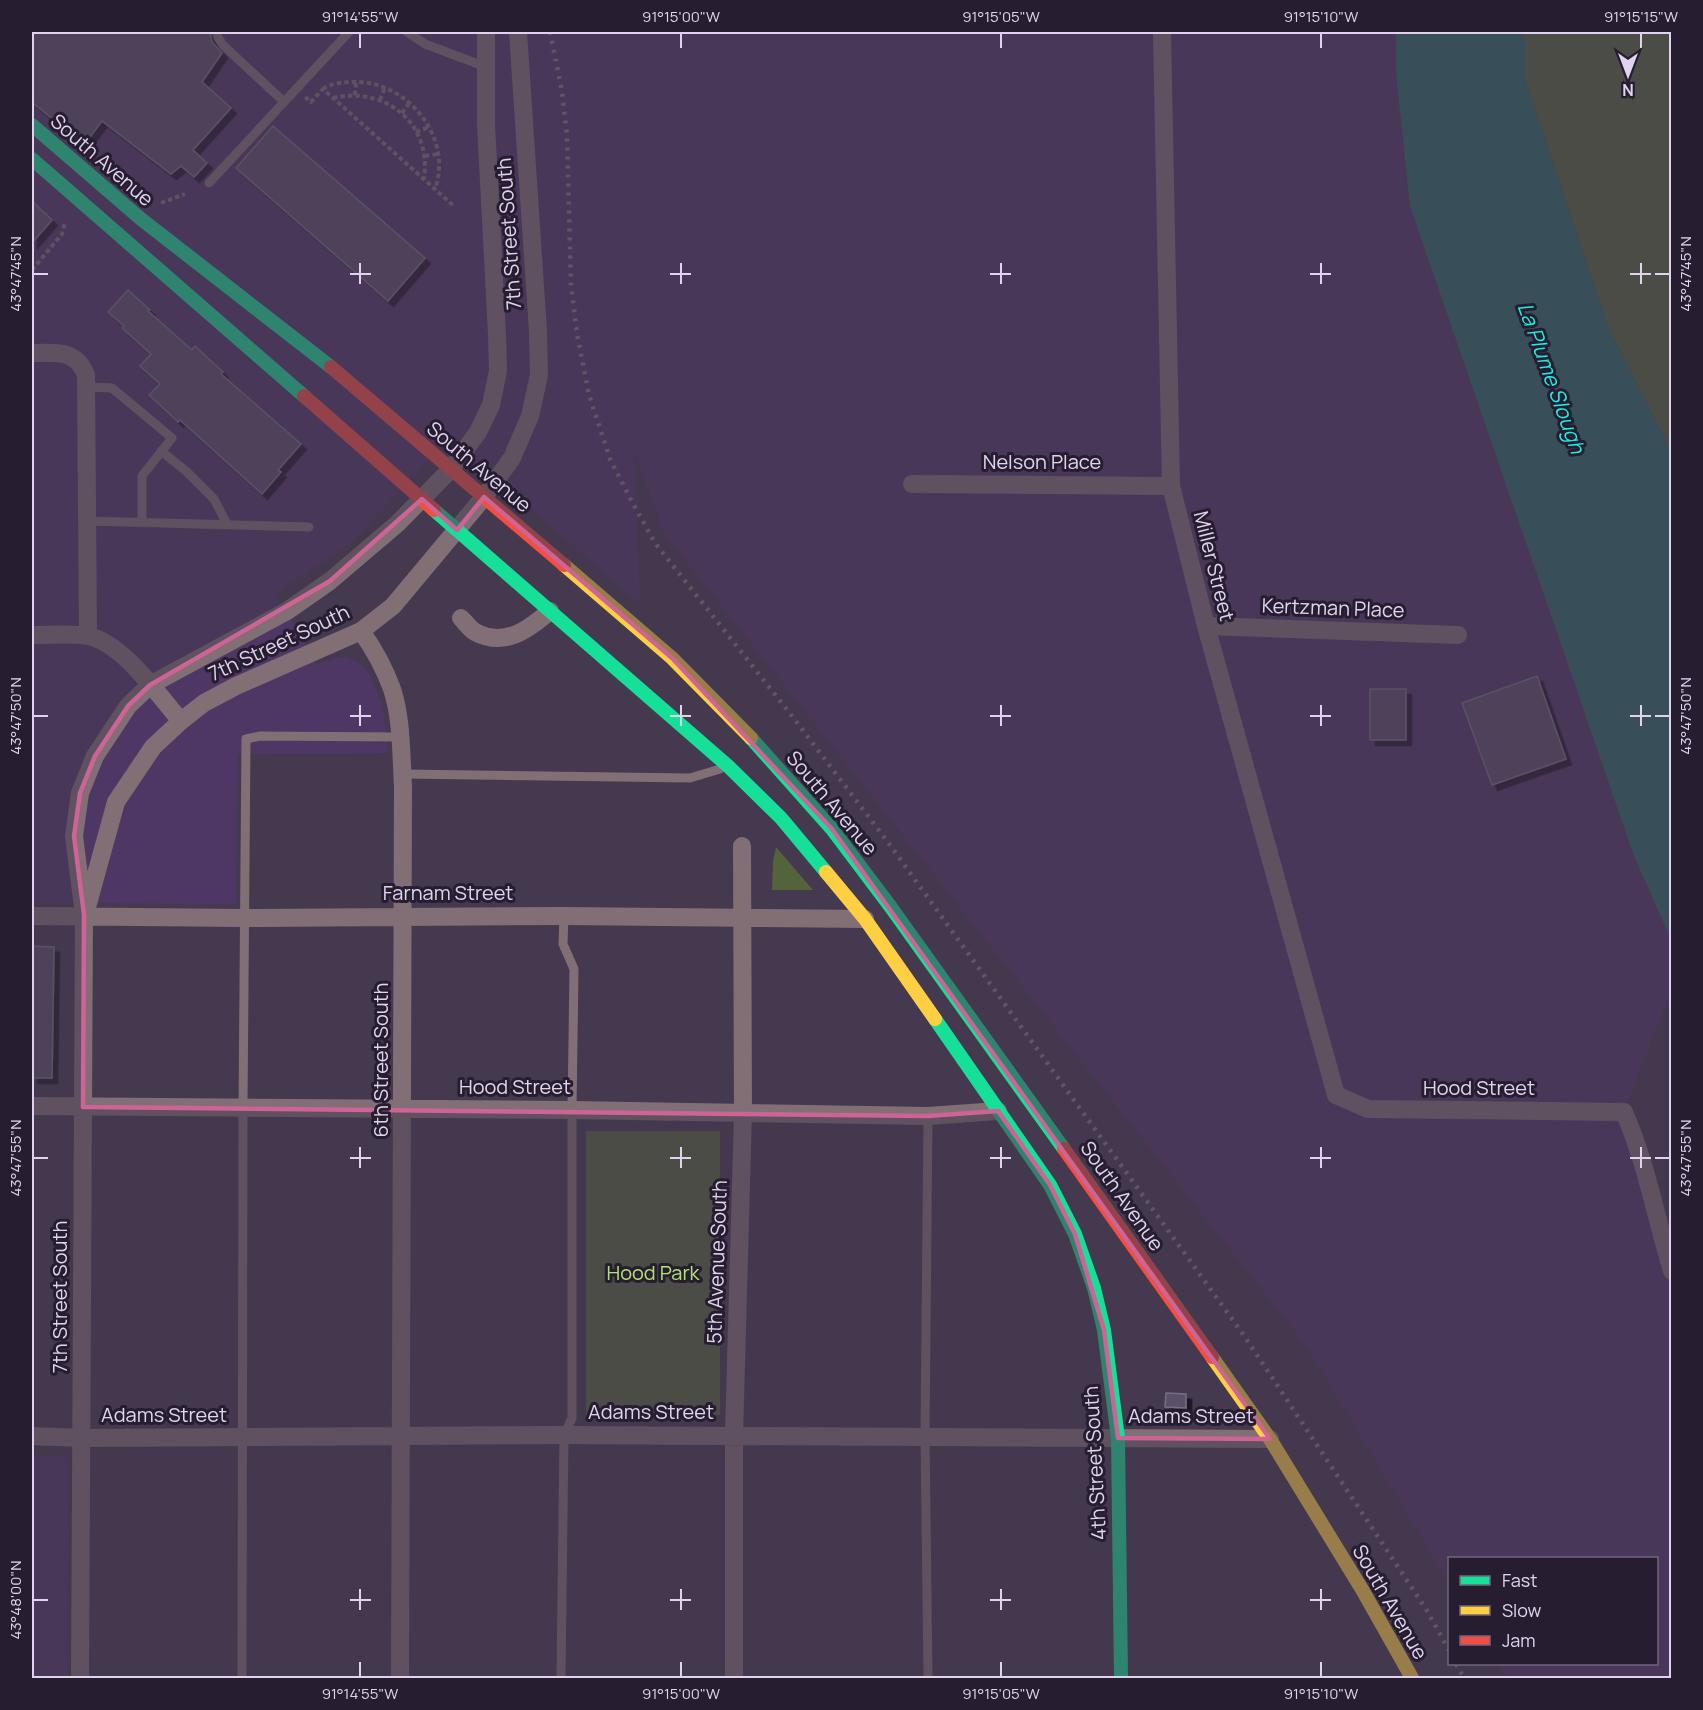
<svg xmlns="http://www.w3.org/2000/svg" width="1703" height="1710" font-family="Manrope,sans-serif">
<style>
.built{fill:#4f3765}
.green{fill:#53643a}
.water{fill:#2b6b68}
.building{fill:#5c5067;stroke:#786e82;stroke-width:1.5;filter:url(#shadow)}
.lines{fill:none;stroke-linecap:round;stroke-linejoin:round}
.path{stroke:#7e6f79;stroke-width:4;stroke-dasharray:4.5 3;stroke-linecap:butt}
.lane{stroke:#826f75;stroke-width:9}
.street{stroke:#826f75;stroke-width:18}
.fast{stroke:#16e098;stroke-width:14}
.slow{stroke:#ffcf43;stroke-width:14}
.jam{stroke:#f24e42;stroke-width:14}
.rail{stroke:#857782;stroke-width:4.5;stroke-dasharray:3 6;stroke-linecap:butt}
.marked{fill:none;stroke:#ce6395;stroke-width:4.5;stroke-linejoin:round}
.ticks{fill:none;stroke:#e0d3ed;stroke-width:2}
.labels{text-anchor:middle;stroke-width:6;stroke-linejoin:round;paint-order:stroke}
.street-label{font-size:20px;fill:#e0d3ed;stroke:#271d30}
.park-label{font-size:20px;fill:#b3e072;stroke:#271d30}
.water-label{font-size:21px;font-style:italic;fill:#19f0e3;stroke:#271d30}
.neatline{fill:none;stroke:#e0d3ed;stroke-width:2}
.ticks-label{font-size:15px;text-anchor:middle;fill:#e0d3ed}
</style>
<defs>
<filter id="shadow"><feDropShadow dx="5.5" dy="5.5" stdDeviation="0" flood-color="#0009"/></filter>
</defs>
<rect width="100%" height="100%" fill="#44394f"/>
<path class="built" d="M32 32H1396V74L1410 206 1634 856 1671 939V991L1624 1112 1671 1271V1678H1507L1498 1664H1656V1558H1450L1449 1583 1308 1348 664 533 635 453 640 604 529 507 447 441 353 541 336 554 274 594 287 611 316 665 336 658H347L361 664 369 673 383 708 388 753 238 754 236 904 32 903Z
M32 1456H63L69 1465 67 1678H32Z"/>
<path class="green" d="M1525 32H1671V451L1610 332 1525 81Z
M776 847 813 890H772L773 861Z
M586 1131H720V1415H586Z"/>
<path class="water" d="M1396 32H1525V81L1610 332 1671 451V939L1634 856 1410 206 1396 74Z"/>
<path class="building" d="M32 32H210L212 42 222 53 202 82 231 108 193 150 207 163 194 177 181 166 171 174 102 121 84 145 32 102Z
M273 126 425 258 388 301 236 168Z
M32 201 52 220 32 243Z
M128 290 150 310 148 311 192 350 195 346 223 372 221 374 301 444 278 470 281 472 262 494 180 420 178 422 149 395 160 384 140 366 151 354 122 328 124 326 108 312Z
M1537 676 1566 759 1492 785 1462 703Z
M1370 689H1406V740H1370Z
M32 946 54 947 52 1078H32Z
M1166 1393 1186 1394V1408L1165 1407Z"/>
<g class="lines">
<path class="path" d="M323 89C331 83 341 83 350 82 404 78 454 135 435 189
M355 95 356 82
M305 97 311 102 323 89 455 207
M333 98C385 86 432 123 424 178
M380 100 385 87
M402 113 410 102
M416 132 429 127
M425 156 438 154
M161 203 185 194
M32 270 62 234 65 222"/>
<path class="lane" d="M217 32 218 38 224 46 283 101
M407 32 425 44 486 67
M209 183 349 32
M87 387 112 388 172 438 142 476V522
M161 451 186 471 214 499 227 524
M87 521 309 527
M403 774 690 778 720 769
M928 1116 925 1435 928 1678
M242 1678 243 1108 246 739 260 736 400 737
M561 1678 564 1435 572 1418V1110L574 969 563 944 564 916"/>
<path class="street" d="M1162 32 1171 486 1206 626 1336 1095 1368 1109 1624 1112C1646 1162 1656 1218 1672 1271
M32 353C56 353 76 349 86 375L88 636
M912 484 1171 486
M461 618C465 622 470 629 475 632 505 648 529 629 550 611
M1206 626 1458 635
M361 631C374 649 384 667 392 689 402 719 401 755 403 786L400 1678
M32 635C50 635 71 633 88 636 123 643 158 695 181 721
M87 907 116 802 153 747 181 721 204 703 236 686 361 631 393 606 484 497 512 458 530 416 539 375 538 331 518 32
M32 916 244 918 564 916 865 919
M32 1106 572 1110 928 1116 998 1111
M32 1436 81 1438 564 1435 1270 1439
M80 1678 84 915 74 836 80 793 95 756 128 706 150 685 287 611 330 581 397 524 451 469 478 432 491 405 498 371 497 334 486 124V32
M734 1678V1435L743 1113 742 846"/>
<path class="fast" d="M32 125 141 219 331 367
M32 159 304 396
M434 510 728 766 781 818 826 872
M751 738 832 829 890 906 1064 1149
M935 1019 1050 1185 1075 1234 1094 1288 1104 1330 1118 1438 1121 1678"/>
<path class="slow" d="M564 565 672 658 751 738
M826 872 865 919 935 1019
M1212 1357 1270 1439 1363 1591 1412 1678"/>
<path class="jam" d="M331 367 564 565
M304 396 434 510
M1064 1149 1212 1357"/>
<path class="rail" d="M550 32 562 91 567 136 571 285 577 334 589 395 610 459 631 500 655 543 792 716 887 841 1245 1337 1426 1609 1450 1652
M1456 1664 1464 1678"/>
</g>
<path d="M0 0H1703V1710H0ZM484 497 672 658 832 829 1270 1439 1118 1438 1104 1330 1075 1234 1050 1185 998 1111 928 1116 83 1107 84 915 74 836 80 793 95 756 128 706 150 685 330 581 422 499 457 530Z" fill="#44394f" fill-opacity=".55" fill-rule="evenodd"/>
<path class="marked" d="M484 497 672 658 832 829 1270 1439 1118 1438 1104 1330 1075 1234 1050 1185 998 1111 928 1116 83 1107 84 915 74 836 80 793 95 756 128 706 150 685 330 581 422 499 457 530Z"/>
<path class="ticks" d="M360 33V48M681 33V48M1001 33V48M1321 33V48M1641 33V48M360 263V284M681 263V284M1001 263V284M1321 263V284M1641 263V284M33 274H48M350 274H371M670 274H691M990 274H1011M1310 274H1331M1630 274H1651M1655 274H1670M360 705V726M681 705V726M1001 705V726M1321 705V726M1641 705V726M33 716H48M350 716H371M670 716H691M990 716H1011M1310 716H1331M1630 716H1651M1655 716H1670M360 1147V1168M681 1147V1168M1001 1147V1168M1321 1147V1168M1641 1147V1168M33 1158H48M350 1158H371M670 1158H691M990 1158H1011M1310 1158H1331M1630 1158H1651M1655 1158H1670M360 1589V1610M681 1589V1610M1001 1589V1610M1321 1589V1610M33 1600H48M350 1600H371M670 1600H691M990 1600H1011M1310 1600H1331M360 1662V1677M681 1662V1677M1001 1662V1677M1321 1662V1677"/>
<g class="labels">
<g class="street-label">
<text transform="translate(102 160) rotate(41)" y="7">South Avenue</text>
<text transform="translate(509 234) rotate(-94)" y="7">7th Street South</text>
<text x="1042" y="469">Nelson Place</text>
<text transform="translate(479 467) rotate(40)" y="7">South Avenue</text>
<text transform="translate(1214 566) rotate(76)" y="7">Miller Street</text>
<text transform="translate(1333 608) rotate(2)" y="7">Kertzman Place</text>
<text transform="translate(279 643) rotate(-25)" y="7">7th Street South</text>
<text transform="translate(832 803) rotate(50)" y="7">South Avenue</text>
<text x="448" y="900">Farnam Street</text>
<text transform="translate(381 1060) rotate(-90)" y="7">6th Street South</text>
<text x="515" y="1094">Hood Street</text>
<text x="1479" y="1095">Hood Street</text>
<text transform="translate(1122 1196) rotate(55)" y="7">South Avenue</text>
<text transform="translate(717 1262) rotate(-88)" y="7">5th Avenue South</text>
<text transform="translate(60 1297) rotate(-90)" y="7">7th Street South</text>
<text x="651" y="1419">Adams Street</text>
<text x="164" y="1422">Adams Street</text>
<text x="1191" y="1423">Adams Street</text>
<text transform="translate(1095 1463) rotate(-93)" y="7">4th Street South</text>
<text transform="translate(1390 1602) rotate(60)" y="7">South Avenue</text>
</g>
<g class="park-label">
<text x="653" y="1280">Hood Park</text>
</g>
<g class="water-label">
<text transform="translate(1551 378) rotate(70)" y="7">La Plume Slough</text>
</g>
</g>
<rect width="1703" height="1710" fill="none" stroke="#271d30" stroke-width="66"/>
<rect x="1448" y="1557" width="210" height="108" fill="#271d30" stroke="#71667c" stroke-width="1.5"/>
<rect x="1460" y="1576" width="30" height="9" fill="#16e098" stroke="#71667c" stroke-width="1.5"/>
<text x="1502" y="1587" font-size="18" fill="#e0d3ed">Fast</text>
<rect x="1460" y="1606" width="30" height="9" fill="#ffcf43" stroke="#71667c" stroke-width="1.5"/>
<text x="1502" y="1617" font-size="18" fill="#e0d3ed">Slow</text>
<rect x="1460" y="1636" width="30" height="9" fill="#f24e42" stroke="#71667c" stroke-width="1.5"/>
<text x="1502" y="1647" font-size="18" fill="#e0d3ed">Jam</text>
<g transform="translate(1628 75) rotate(180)" stroke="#271d30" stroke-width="4.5" paint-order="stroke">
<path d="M0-4.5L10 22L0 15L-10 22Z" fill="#e0d3ed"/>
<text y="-9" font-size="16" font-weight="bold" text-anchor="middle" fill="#e0d3ed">N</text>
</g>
<rect x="33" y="33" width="1637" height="1644" class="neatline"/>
<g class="ticks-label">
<text x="360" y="22">91°14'55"W</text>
<text x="681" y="22">91°15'00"W</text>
<text x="1001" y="22">91°15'05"W</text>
<text x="1321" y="22">91°15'10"W</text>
<text x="1641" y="22">91°15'15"W</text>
<text transform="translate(1686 274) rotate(-90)" y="5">43°47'45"N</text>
<text transform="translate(16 274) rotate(-90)" y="5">43°47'45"N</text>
<text transform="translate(1686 716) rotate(-90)" y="5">43°47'50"N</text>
<text transform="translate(16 716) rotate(-90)" y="5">43°47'50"N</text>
<text transform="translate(1686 1158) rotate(-90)" y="5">43°47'55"N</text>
<text transform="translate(16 1158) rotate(-90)" y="5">43°47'55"N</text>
<text transform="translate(16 1600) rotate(-90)" y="5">43°48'00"N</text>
<text x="360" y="1699">91°14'55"W</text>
<text x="681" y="1699">91°15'00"W</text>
<text x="1001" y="1699">91°15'05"W</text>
<text x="1321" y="1699">91°15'10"W</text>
</g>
</svg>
